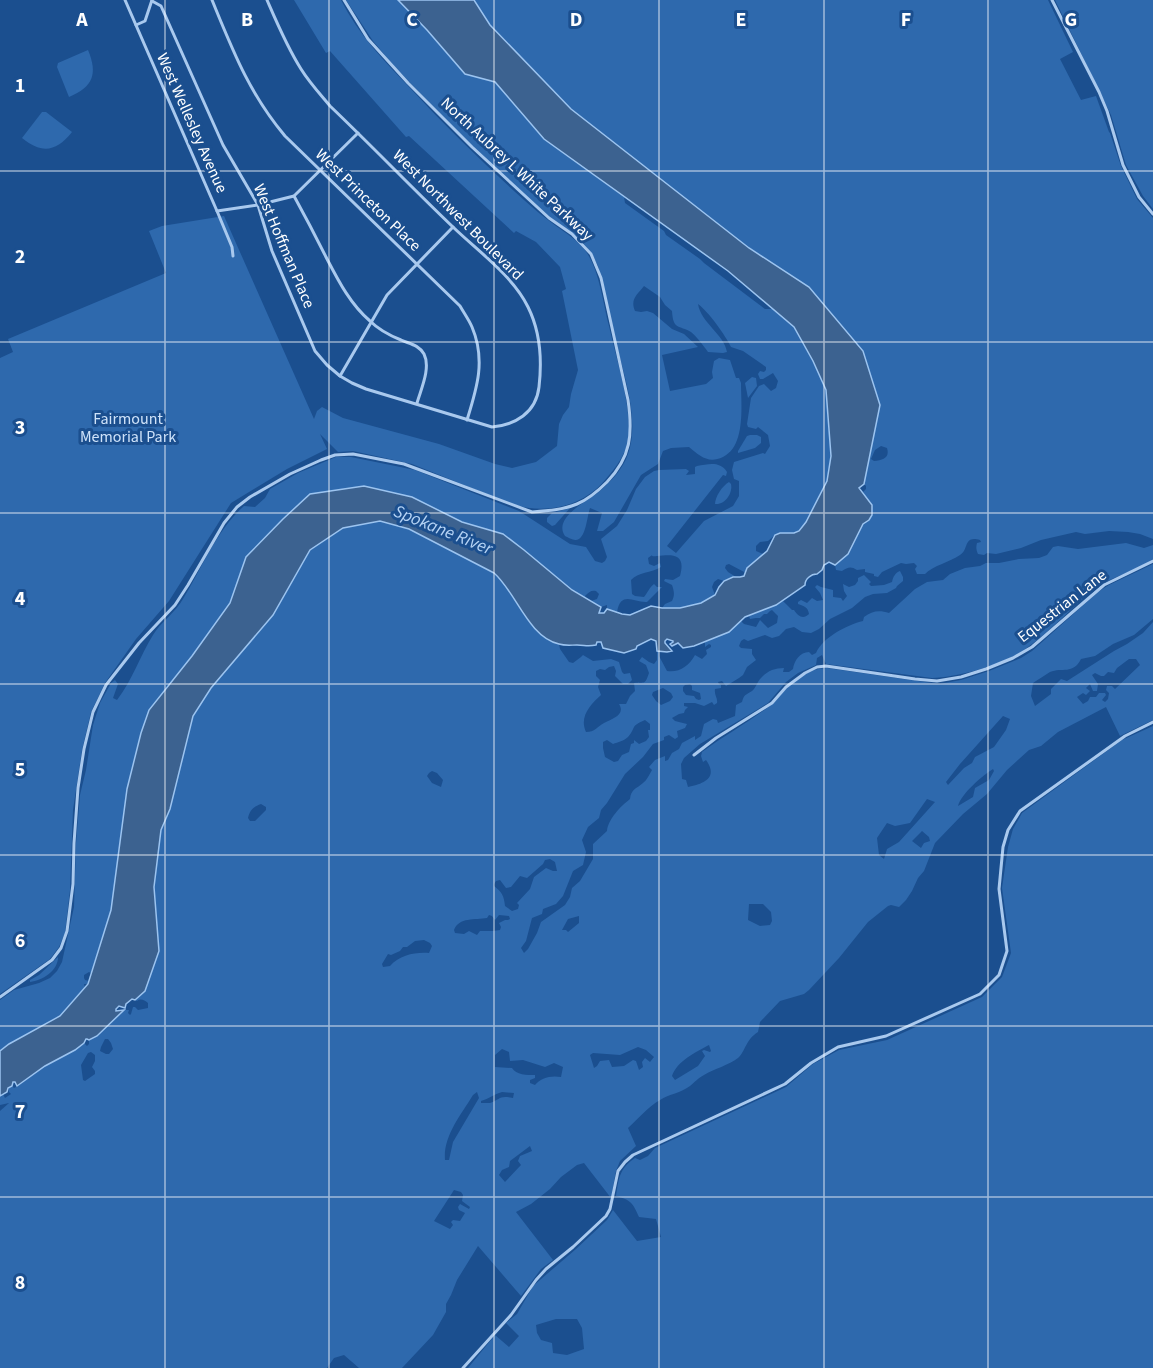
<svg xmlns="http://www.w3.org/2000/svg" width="1153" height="1368" font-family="'Source Sans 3',sans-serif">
	<rect width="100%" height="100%" fill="#1b4f8f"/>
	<g fill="#2e69ad" fill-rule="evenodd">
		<path d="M294,0H341C358,34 385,62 411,89C447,128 485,165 524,200C534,209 545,218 556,226C566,233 576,239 584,249C599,267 603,303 609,326C616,357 630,401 629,433C628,452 617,466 605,480C582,507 547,514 514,505L412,464L353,451L338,452L320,434L327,449L287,469L231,503L169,601L136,639L105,683L91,712L82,750L73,810L70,890L65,933L59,947L50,959L0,994V358L13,352L8,339L166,273L149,231L162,226L224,216L314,419L317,411L322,407L343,418L439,444L495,464L512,468L536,462L557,446L559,424L563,415L569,407L571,394L578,370L562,291L566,289L560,267L536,242L516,231L514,233L409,136L406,137L330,51L326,53Z"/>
		<path d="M346,0H398L427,30L465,74L495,82L544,139L624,197L625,203L664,231L666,235L700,259L704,263L765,309H773L794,327L813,361L826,390L831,456L827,481L806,522L799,531L794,533H780L775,535L768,541L760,542L756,546V551L763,554L747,568L746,573L729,564L726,565L725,568L728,572L736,577L724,581L718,579L714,582L712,587L715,595L701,603L681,608H662L665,604L672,601C675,595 674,591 672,585L664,581L665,579L673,580L680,576C686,554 674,554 657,556C648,557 655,553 648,558L649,564L654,566L660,563L661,567C651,573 638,572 631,580L632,594L635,596L644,597C648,592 649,588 654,584L657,587H662L647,602C634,603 621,590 617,612L607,609V605L601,607L591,601L597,599L599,594L596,591C591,590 589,592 585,596L586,598L572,590L524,550L503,534L462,522L412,497L246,557L230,603L192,656L141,733L127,789L111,910L91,973L89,972L84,975V978L85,980L89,981L88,984H84L85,988L60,1016L9,1044L0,1051V1000L14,990L39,983L50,978L57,971L62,962L74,907L76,843L80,795L86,770L93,725L100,703L111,683L115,680L118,684L113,698L117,700C132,681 140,656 153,635C161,622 175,613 183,599C202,568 216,531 244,506L255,507L265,498L270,489L298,473L336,457H351L415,470L519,511L570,544L586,547L595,561L602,563L605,561L607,557L601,539L617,526L627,510L636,489L645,477L654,471L659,470L686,469L689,471L686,475L695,474V467L697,466C709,464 720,461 727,472L726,476L723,475L667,546L676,553L704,521L733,506L739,496V481L734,479L732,470L734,462L763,453L765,454L770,446L768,435L758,427L756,429L748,427L747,424L751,398L759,386L764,384L771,391L776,388L778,381L773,373L763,379H760L758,374L760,371L764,372L766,370V367L743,351L731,347C726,336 708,311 698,304C701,323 724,334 727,352L723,353L708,352C703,345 697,337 691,332C679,325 673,330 672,311L665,305L660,297L644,286C637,295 630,299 635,311L641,312L647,311L653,313L672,329L684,334L698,347L662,355L670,391L706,384L713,378L712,372L714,361L719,358L730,360L736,378H739L741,383C741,405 746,446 723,457C708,464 700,456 689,447L671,448L663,451L658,464L641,475L614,522L603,531H597L602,513L590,508C587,516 586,541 575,540C573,540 567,537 565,536C552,517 590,500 601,490C612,480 623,469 628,454C640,420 624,376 616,342C610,316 605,291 598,266L592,254L579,238L547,215L472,147L394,66L373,41Z"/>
		<path d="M474,0H1048L1073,52L1060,59L1081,100L1096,96L1109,132L1110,133L1121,166L1137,199L1153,218V539L1140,534L1128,532L1109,531L1085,534L1076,532L1041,540L1021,548L996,554L987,553L984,555L978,554C976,550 976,547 977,543L981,542L980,540C963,535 969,550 960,555C950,562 932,566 925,574H917L915,569L917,566L914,563L906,564L901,563L882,572L878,577L874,576V574L865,572V569L857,570C851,566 848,567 842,571L836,570L835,565L848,554L863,524L869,520L871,505L863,492L866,489V486L864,484L880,405L809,287L749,248L571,109L490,25ZM881,446L887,448C890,458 883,460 874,461L871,459L875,450Z"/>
		<path d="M1055,0H1153V209L1143,196L1126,165L1111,115Z"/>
		<path d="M88,50C98,74 93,87 69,97L57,67L58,63Z"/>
		<path d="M42,112H46L72,132C56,152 42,154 22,138Z"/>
		<path d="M752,377L756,378L757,386L748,398L745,383Z"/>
		<path d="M750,435H757L761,437V443L755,448L738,453V451L747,436Z"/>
		<path d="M729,482L731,484C733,493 725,505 715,504C715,497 722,486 729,482Z"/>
		<path d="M570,508L555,525L552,526L547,522V518L552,513Z"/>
		<path d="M380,521L409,528L493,573C519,594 526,631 559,644L560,649L569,662L573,663L581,657L583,655L593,661L611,659L619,662L622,672L624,674L630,673L632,680L628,684H623L615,676L616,671L614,666L609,667L605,670L600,669L596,671V676L600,680L598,687L601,695C590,705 579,717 586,732C595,732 597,727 604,723C612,719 626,715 619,704H626L630,696L635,691L634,683C645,682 645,685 649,673L646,665L639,661L642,657L649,662L654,664L657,660V651H659V656L667,671C679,673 689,666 695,655L702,659L707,654L706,650L711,647V645L709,644L705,647V641L729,632L741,621L744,624L756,627L760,620L768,628L777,623L778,616L772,610L770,611L767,614H764L760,618H756L750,619L749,616L776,605L783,601L792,610H794C798,616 803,620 809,614C808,607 804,606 798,604V602L801,600L807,603L812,598L817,601L823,600L820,593L815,587L817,585L821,587L833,590V597L841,598L843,601L847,596L844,591L843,584L849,587L855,585L858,581V578L864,575L871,582L869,584L871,586L884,585L892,582C893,577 895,573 900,571L903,577V581L897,586L896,588L887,593L873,594L865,597L852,608L830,619L819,629L811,633L802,632L794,627L786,629L779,636L772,638L765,635L748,641L744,639L741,641L739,646L741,648L752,649V654L756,660L747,667L743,675L739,678L726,686L722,681L718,682L719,684L721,685V688L715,689C714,695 718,698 717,703L714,705L712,702L704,706L695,703H684V706L688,707L685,710L684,713L679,714L672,718L675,721L687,724L685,728L677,731L678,737L675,739L669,735L664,737V740L653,744L643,757L625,774L607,803L601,810L599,818L588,827L582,840L586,852L583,865L573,871L563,896L556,904L543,909L542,914L532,918L526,941L521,948L524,953L528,949L537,933L541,922L565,905L570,897L572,888L580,881L593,859V844L607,831C608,819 621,806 630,799C631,789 636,789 643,783C647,780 649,775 652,770L649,767L655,760L665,756V761L668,760L672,753L679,749L682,743L695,736V740L701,736L704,724L713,719L717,720L718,723L735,716L736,705L742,702C744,694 746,695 752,691C756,688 757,682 761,678C767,671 775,668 784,668L783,672H789L793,669C794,661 800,652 809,652L812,655L816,653C823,637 847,625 863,621L864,617C872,611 879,610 889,613L915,589L927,582L943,580L950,574L965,568L980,566L986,563H999L1019,559L1039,558L1047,555L1053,547L1058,546L1078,549L1126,543L1144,548L1153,545V559C1136,570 1116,576 1098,586C1074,605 1053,629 1028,647C1007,664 959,677 932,678L826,664L822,655L817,658L816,665L798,673L786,682L768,703L700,744L684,758L681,764L682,779L686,780L688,787C703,784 719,778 706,760L703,762L701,756L702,752C725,735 749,722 771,705C778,700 781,693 787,688C798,677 812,668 827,668L939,684L961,680L989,671L1021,658L1032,651L1098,592L1109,585L1153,564V619L1134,635L1113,644L1095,656L1081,659C1073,675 1062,667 1050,672C1045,675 1039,679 1033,683L1031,696L1035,706L1051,694V689L1061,679L1067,681L1114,651L1127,644L1143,633L1153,622V720L1120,736L1106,707L1058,732L1041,746L1029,750L1007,770L987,794L963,814L935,843L924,871L918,878L912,891L906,900L899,907L891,905L888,906L868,922L839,958L809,990L804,994L780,1001L760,1022L758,1032C745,1040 746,1051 738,1058C729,1065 714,1069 704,1075C698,1078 695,1082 690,1086C681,1093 669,1094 660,1100C648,1107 638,1119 628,1128L636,1146L620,1161L616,1171L611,1198L584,1163L577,1165L561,1177L550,1189L531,1204L516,1212L553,1260L541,1269L521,1296L478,1246L457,1280L451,1295L446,1304V1312L433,1335L402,1368H359L344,1355L334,1358L327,1368H0V1111L9,1103L0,1105V1096L3,1094L5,1098L11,1094L9,1092V1088L12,1086L14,1088L16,1087L45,1066L84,1043L87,1046L89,1044V1040L97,1036L124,1010H129L128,1013L130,1015L131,1014L133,1007H135L138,1010L148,1008V1003C144,1000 141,998 137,1001L135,1000L145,991L159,951L154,887L161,830L170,809L193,716L211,688L273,615L310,550L343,528ZM1129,659H1136L1140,665L1115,689L1112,686H1107L1106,690L1109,693L1108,699L1105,702L1102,700L1106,695L1105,693H1099L1096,697H1090L1088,701L1083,704L1077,697L1083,693L1086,695L1090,691L1086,688L1090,684L1093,691H1097L1098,684L1092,675L1095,673L1101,676H1104L1108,672L1114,673L1117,668ZM690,684L692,686V690L700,693L701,699L699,700L696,699L694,696L686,695L683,691V687L685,685ZM663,688L671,693L673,697L670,701L661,705L656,701L652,695L653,692ZM1003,716L1010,719L1006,730L994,747L975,757L972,763L964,768L948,785L946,782L960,764ZM645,720L650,724V730H648L649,737L646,741L639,744L634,740V743L631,744L629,752L622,755L618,761L614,762L605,757L603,748V742L607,740L613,744C618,742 624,741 628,737C637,727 629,727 645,720ZM993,769L994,771L989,780L975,788L973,797L958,806C961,794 982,776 993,769ZM432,771L437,773L443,780L441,787L432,783L427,776L429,773ZM927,799L935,802L899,842L887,849L884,859L879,855L877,838L887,823L895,826L910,823ZM261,804L266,807V810L255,821H250L248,818C250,810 253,807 261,804ZM922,831L929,837L930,841L924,843L921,848L912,841ZM550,859L555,862L557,871H553L546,868L534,877L530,889L517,903L519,905L518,909L512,911L505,906C504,896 502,892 494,886V884L496,881L500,880L506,888L511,887L520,876L527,878L543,864L545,860ZM749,904H763L771,912L772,921L770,925L760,926L748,920ZM489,915L492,916L495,920L499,915L509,916L510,919L508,920H505L499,923L501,927L500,930L493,931H480L477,935L469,931L464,934L455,933L454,930C459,917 475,920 487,918ZM579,916V923L568,932L566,930H562L568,919ZM424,940L430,943L432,946L429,953C415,952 400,955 390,966L383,967L382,964L388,954L391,955L400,951L403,947H407L415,941ZM105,1039H108L111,1043L113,1049L109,1054H106L100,1051L101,1047ZM709,1045L711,1051L710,1052L704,1050L702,1051L705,1056L698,1066L675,1080L672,1076C677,1061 696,1052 709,1045ZM638,1047L646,1050L654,1057L650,1062L645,1058L642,1062L643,1067L639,1070L636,1061L633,1060L624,1066L612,1067L609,1060L600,1061L597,1066L594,1068L590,1055L593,1053L620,1055ZM502,1049L509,1052L510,1061L523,1060L545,1067L554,1063L563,1067L561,1077C551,1075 540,1078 535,1085L530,1083V1080L535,1078V1075C527,1075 516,1075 512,1068L495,1067V1055ZM91,1052L95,1055V1061L92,1067L95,1071V1074L85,1081L83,1080L81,1065L88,1053ZM477,1092L479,1098L453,1142L449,1160H445C443,1136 461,1115 473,1095ZM502,1092L514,1093L513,1098C499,1095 501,1099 490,1103C489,1103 482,1103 481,1103V1101C489,1099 494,1094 502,1092ZM530,1146L532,1151L520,1156L518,1161L521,1165L505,1182L499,1175L502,1170L509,1167L510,1161ZM454,1190L461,1192L463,1195L462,1201L470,1207L469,1209L460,1204L458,1207L459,1210L465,1213L460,1221L453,1220L451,1222L453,1225L450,1229L434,1221Z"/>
		<path d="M1153,726V1368H468L495,1335L509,1347L519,1336L506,1323L517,1314L533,1286L576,1249L607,1220L613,1210L637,1241L661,1237L656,1219L639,1217C633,1203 631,1200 616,1196C619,1178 619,1169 635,1158L640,1160L648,1156L655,1148L786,1087L813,1064L839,1050L887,1040L982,997L1002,977L1011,953L1002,888L1008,847L1013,829L1022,813L1122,740ZM556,1319H577L582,1328L584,1349L567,1355L553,1353L552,1343L541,1340L537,1333L536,1325Z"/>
		<path d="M58,957C58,971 43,980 30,982V980L39,975Z"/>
	</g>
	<path fill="#3c6290" stroke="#9cc4f0" stroke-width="1.5" d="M398,0H474L490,25L571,109L749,248L809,287L863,351L880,405L864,484L859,488L872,505V515L869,520L863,524L848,554L835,565L829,562L824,565L822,570L817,574C811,574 805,579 805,585L776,605L745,617L729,632L694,646L683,648L678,643L672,646L670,644L673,642V641L667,639L665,641V643L672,651L667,652L657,651L656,641L651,639L637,646L636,649L624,653L603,648L601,642H597L596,645C587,647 585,645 577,645C571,645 565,646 559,644C528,637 516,592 494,573L409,529L380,521L343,528L310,550L273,615L211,688L193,716L170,809L161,830L154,887L159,951L145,991L135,1000L132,999L126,1004L125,1008L119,1006L116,1009V1011L124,1010L97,1036L89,1040L87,1039H86L84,1043L75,1050L45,1066L17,1086L15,1082H13L12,1086L8,1088L7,1092L0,1096V1051L9,1044L60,1016L88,984L111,910L127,789L141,733L149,710L192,656L230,603L246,557L283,519L310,494L364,486L412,497L462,522L503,534L524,550L572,590L601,607L599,613H604L607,609L622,614L630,615L651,606L662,608H680L701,603L715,595L719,587L724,581L733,577H740L744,576L747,568L767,551L775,535L780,533H794L799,531L806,522L827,481L831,456L826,390L813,361L794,327L728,271L544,139L495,82L465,74L427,30Z"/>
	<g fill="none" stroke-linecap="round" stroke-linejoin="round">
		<g stroke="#a9c9ee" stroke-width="3">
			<path d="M125,0L217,211L232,247L233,256"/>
			<path d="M212,0C233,51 249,93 285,136L460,306C464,313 469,320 472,327C486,360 477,388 467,420"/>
			<path d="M1052,0L1099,92L1107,111L1123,165L1139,197L1153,214"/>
			<path d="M152,1L161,6L223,145L258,205L272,251L315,351L327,365L340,376L352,383L366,389L492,427C515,425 536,413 539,387C542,361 540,331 528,307C513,276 478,251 454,228C412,188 372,146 330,106C320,94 309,82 301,69C287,47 277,23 267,0"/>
			<path d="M136,25L145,21L152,0"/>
			<path d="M294,196C305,216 316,237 326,257C338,280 350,304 370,321C378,329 391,336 401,340C410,344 419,345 424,354C431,368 421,389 417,403"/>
			<path d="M217,211L258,205L294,196L358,133"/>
			<path d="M340,376L387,295L453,227"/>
			<path d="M694,755L716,738L772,703L786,687L805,673L817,667L826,666L915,679L937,681L961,677L986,669L1013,658L1032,647L1104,585L1153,561"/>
			<path d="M0,997L52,960L61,948L67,931L73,884L74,843L78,788L84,749L93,712L106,685L139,643L175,605L188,585L224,523L237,507L250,497L290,474L321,460L335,455L353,454L404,464L532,512C547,511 563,510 577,504C589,499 598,491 607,482C631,457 633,434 628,400L601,278L591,254L572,234L549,218L472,147L408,83L368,39L344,0"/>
			<path d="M463,1368L511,1315L536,1280L546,1269L573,1247L606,1216L610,1209L618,1171L625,1162L633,1155L785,1084L811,1063L838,1047L886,1036L980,994L999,975L1007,951L999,889L1003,847L1008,830L1020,811L1125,736L1153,722"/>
		</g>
	</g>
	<path fill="none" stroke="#fff" stroke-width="1.5" stroke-opacity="0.55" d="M165,0V1368M329,0V1368M494,0V1368M659,0V1368M824,0V1368M988,0V1368M0,171H1153M0,342H1153M0,513H1153M0,684H1153M0,855H1153M0,1026H1153M0,1197H1153"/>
	<g text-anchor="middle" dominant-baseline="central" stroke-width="6" stroke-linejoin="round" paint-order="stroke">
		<g font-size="16" fill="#fff" stroke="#1b4f8f">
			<text transform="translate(192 123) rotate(66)">West Wellesley Avenue</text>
			<text transform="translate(517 169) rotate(43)">North Aubrey L White Parkway</text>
			<text transform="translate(368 200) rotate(44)">West Princeton Place</text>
			<text transform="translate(458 215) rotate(45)">West Northwest Boulevard</text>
			<text transform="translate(284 246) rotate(67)">West Hoffman Place</text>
			<text transform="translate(1062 606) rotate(-38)">Equestrian Lane</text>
		</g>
		<g font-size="16" fill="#cfe3fa" stroke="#1b4f8f">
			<text x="128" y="419">Fairmount<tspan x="128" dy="18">Memorial Park</tspan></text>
		</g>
		<g font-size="18" font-style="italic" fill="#b5d3f5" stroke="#1b4f8f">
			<text transform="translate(443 530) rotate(22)">Spokane River</text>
		</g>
	</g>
	<g font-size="20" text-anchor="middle" font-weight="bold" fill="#fff" stroke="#1b4f8f" stroke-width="6" stroke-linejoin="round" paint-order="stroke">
		<text x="82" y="26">A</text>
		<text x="247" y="26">B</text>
		<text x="412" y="26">C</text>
		<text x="576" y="26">D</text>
		<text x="741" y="26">E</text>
		<text x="906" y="26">F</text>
		<text x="1071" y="26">G</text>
		<text x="20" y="92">1</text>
		<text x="20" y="263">2</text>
		<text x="20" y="434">3</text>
		<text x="20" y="605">4</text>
		<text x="20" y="776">5</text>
		<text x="20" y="947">6</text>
		<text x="20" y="1118">7</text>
		<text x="20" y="1289">8</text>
	</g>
</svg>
